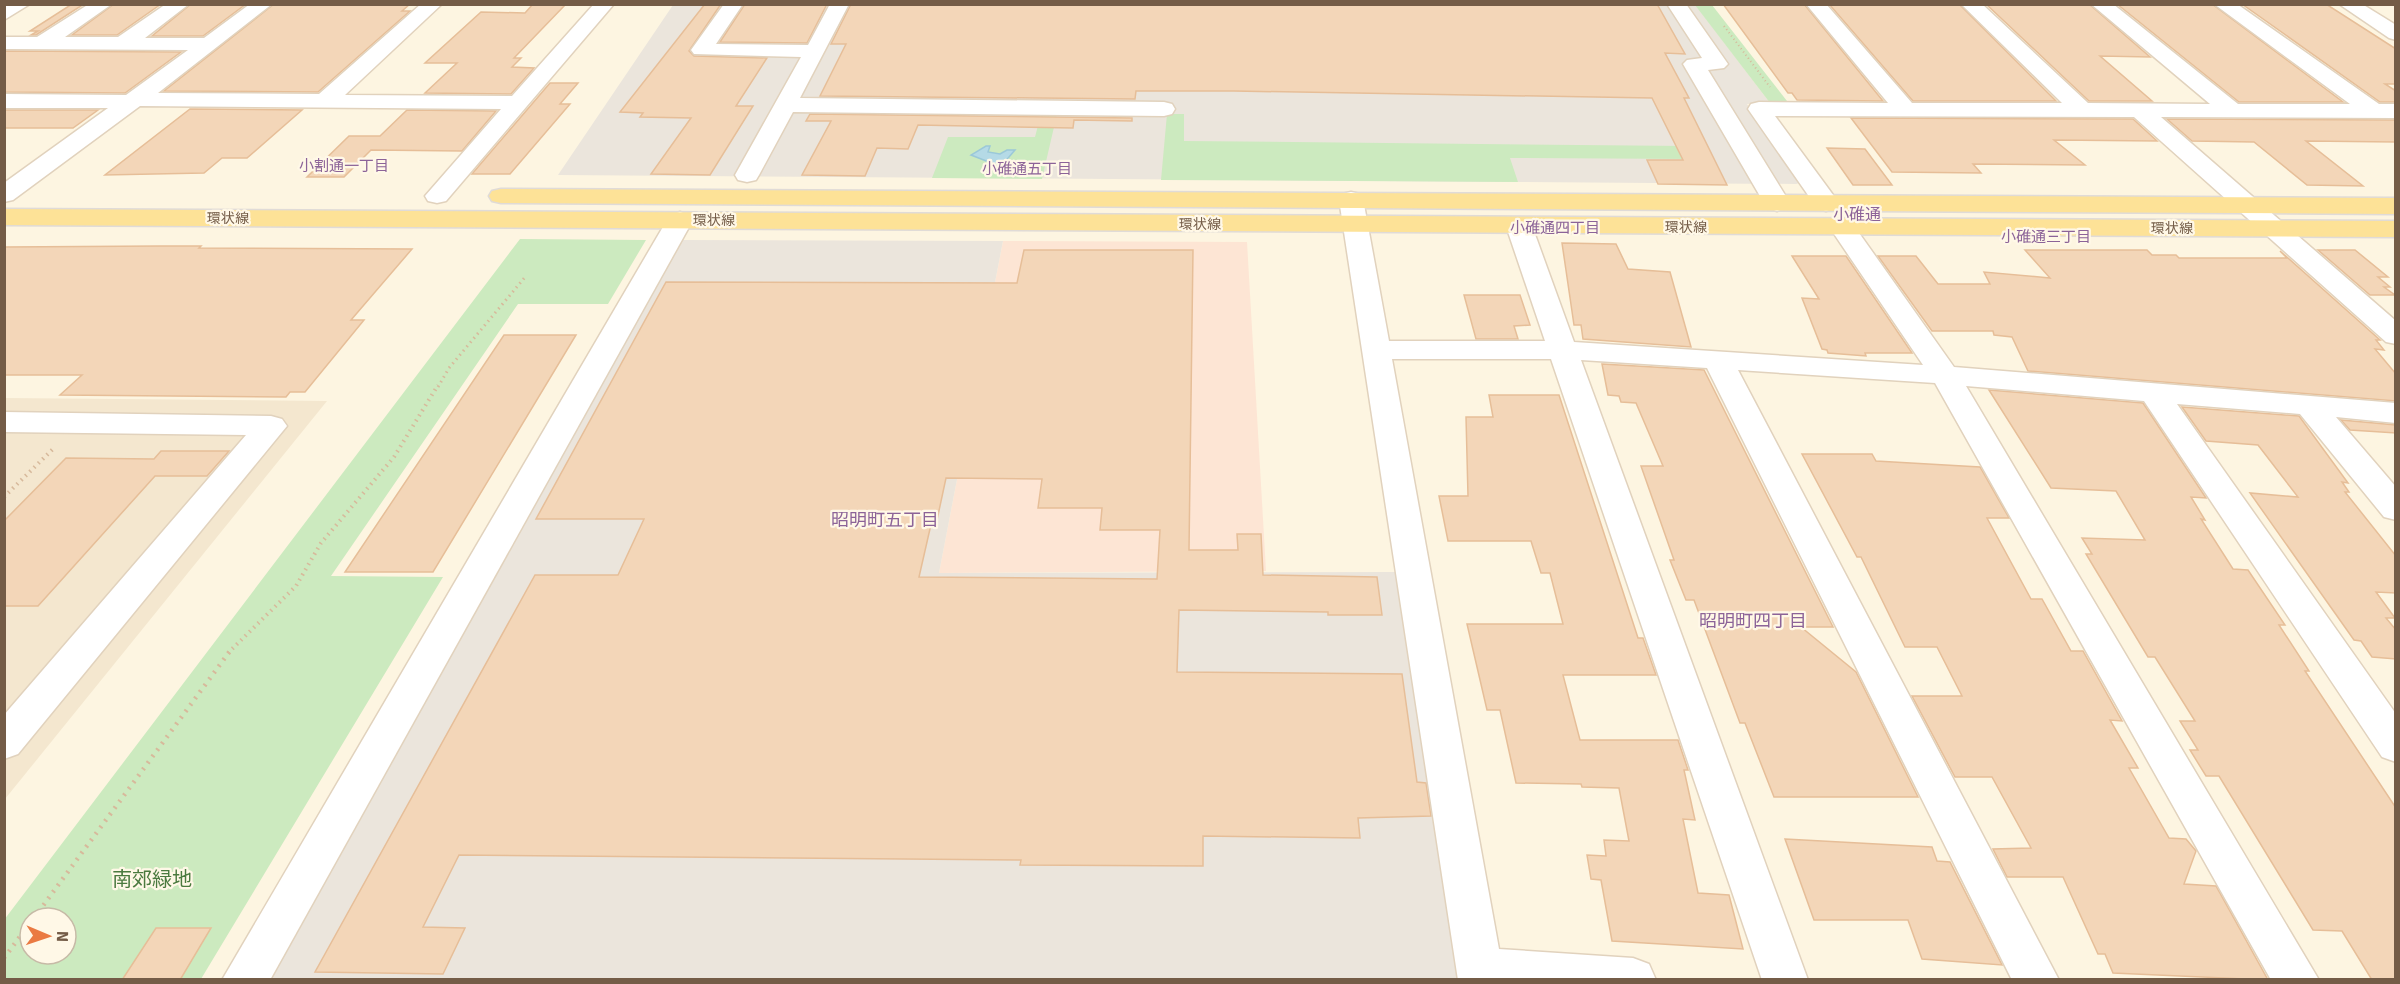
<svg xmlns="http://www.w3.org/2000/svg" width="2400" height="984" font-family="Signika,'Noto Sans JP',sans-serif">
	<rect width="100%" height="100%" fill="#fdf5e1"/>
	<path fill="#f4e7cf" d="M5,398L327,401L5,799Z"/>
	<path fill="#fde5d4" d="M1003,241L1247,242L1266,571L939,573Z"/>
	<g fill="#ebe5dc">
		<path d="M1695,4L1770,103L1747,104L1803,182L1796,184L558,175L673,5Z"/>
		<path d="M680,240L1003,241L939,573L1396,572L1458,979L263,980Z"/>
	</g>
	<g fill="#cceabf" fill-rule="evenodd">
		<path d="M1695,5H1712L1787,101L1770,103Z"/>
		<path d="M1041,114H1057L1042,179L932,178L948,137H1035Z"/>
		<path d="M1167,114H1184V141L1687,146L1694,159L1510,158L1518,182L1161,180Z"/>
		<path d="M520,239L646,240L608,304H518L331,576L443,577L201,979H5L4,920ZM30,918H66V954H30Z"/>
	</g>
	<path fill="#b5dae6" stroke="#9bc8d8" stroke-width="1.5" d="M986,146H990L988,152L1000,154L1007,150H1015L1003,164H994L971,155Z"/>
	<g fill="#f3d6b8" stroke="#e6be98" stroke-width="1.5" fill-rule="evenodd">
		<path d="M72,4H84L36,35H31L38,31H30Z"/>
		<path d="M114,4H161L117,35H72Z"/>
		<path d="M191,4H246L203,36H152Z"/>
		<path d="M274,4H410L402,11H410L318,92L164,91Z"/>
		<path d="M533,4H566L514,58H521L512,67L534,68L511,94L425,93L457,63H425L481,12L525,13Z"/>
		<path d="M705,4H721L689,51L694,56L767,58L736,106H753L710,175L651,174L691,118L640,117L643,113L620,112Z"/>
		<path d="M745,4H827L807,43L720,42Z"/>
		<path d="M851,4H1657L1685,54L1665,53L1689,98H1684L1727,185L1658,184L1647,160H1683L1652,98L1234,91H1136L1135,99L820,96L846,44H831Z"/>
		<path d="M1723,4H1804L1883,101L1797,100L1792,93H1788Z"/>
		<path d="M1829,4H1959L2056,101H1913Z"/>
		<path d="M1986,4H2089L2150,57L2100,56L2152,101H2089Z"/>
		<path d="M2117,4H2212L2343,102H2239Z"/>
		<path d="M2242,4H2326L2396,49V84H2385L2396,91V102H2380Z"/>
		<path d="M4,52L5,51L181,52L125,93L4,92Z"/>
		<path d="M550,83H578L560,104H570L510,174H472Z"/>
		<path d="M190,109L302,110L247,158H222L204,173L105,175Z"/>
		<path d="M4,110H98L73,128H4Z"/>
		<path d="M407,110L496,111L462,151L371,150L344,177H307L349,136H380Z"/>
		<path d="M810,114L1132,118V121L1074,120L1073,128L918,125L908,149L877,148L865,176L802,175L831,121H806Z"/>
		<path d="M1851,118L2133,119L2157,141L2054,140L2085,165L1973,164L1981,173L1892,172Z"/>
		<path d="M2167,119L2396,120V142L2306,141L2363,186L2307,185L2254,142L2192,141Z"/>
		<path d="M1827,148L1865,149L1892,185H1853Z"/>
		<path d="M1562,243L1616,244L1628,269L1670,272L1691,347L1583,339L1581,325H1574Z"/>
		<path d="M160,246H201L199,248L412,249L351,320H364L305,392H290L286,397L60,395L82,375H4V247Z"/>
		<path d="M1024,250H1193L1189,550H1238L1237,534H1261L1263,575L1377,577L1382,615H1328V612L1179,610L1177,672L1402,674L1417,782L1426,783L1431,816L1358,818L1360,838L1203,836V866L1020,865L1021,860L459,855L423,927L465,928L443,974L315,972L535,575H618L644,519H536L666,282L1017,283ZM946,478L1042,479L1038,508H1102L1100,530H1160L1157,579L919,577L932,520H937Z"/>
		<path d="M2025,250H2147L2152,255H2176L2179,258H2287L2280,251L2380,340H2376L2384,350L2375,349L2396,374V401L2028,371L2012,337L1994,335L1993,331H1932L1878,256H1916L1938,284H1990L1984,272L2050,278Z"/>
		<path d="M2318,250H2355L2388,277H2378L2390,287H2384L2395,295H2370Z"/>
		<path d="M1792,256H1846L1912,353H1865L1866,356L1828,353L1827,350L1822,349L1802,298L1819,299Z"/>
		<path d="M1464,295H1520L1530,325L1514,326L1518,339H1476Z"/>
		<path d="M504,335H576L433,572H345Z"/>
		<path d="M1602,364L1704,370L1833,627H1801L1856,672L1918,797H1774L1745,723H1740L1694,600H1686L1670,560H1674L1641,466H1663L1636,403L1621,402L1619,396L1608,395Z"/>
		<path d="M1989,390L2143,403L2206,498L2191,497L2205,520L2201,519L2233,569L2248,570L2285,625H2279L2309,671H2305L2396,808V980H2372L2342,931L2313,930L2219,776H2206L2190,750H2198L2180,721H2195L2155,657H2148L2086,554H2092L2082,538L2145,540L2116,491L2051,488Z"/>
		<path d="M1489,395H1559L1638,638H1643L1656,675H1563L1580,740H1678L1688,770H1684L1695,820L1683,819L1698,893L1729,895L1743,949L1612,941L1601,880L1591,879L1587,855L1606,856L1604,840L1629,841L1619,788L1582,787L1581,784L1516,783L1500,710H1487L1467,624H1563L1550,573H1541L1531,541H1448L1439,496H1468L1466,417H1493Z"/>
		<path d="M2182,407L2299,416L2348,483L2342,482L2349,492H2345L2396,556V593L2376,592L2395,618H2386L2396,630V659L2372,657L2361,641L2354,640L2250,493L2298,497L2258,445L2206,441Z"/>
		<path d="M2341,420L2396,425V433L2350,430Z"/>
		<path d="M161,451H229L207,476H155L38,606H4V521L66,458L154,459Z"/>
		<path d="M1802,454H1872L1876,461L1980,467L2009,518H1987L2031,599H2042L2071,651H2083L2122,721L2110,720L2138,768H2129L2169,838L2186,839L2196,851L2184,884L2216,886L2268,980L2113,973L2105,954H2098L2063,877H2007L1993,849L2031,848L1992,777H1955L1912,696H1962L1937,647H1905L1861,557H1857Z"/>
		<path d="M1785,839L1932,847L1937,861L1950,862L2002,965L1922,959L1908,920H1814Z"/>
		<path d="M156,928H211L180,980H122Z"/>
	</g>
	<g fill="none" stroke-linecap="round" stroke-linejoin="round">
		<defs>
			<g id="minor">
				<path d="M30,4L4,20V5Z"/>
				<path d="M89,4H112L65,37H118L166,4H189L145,38H204L250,4H272L158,93L319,94L421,4H442L345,95L512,96L594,4H614L446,201L437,203L428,201L425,196L501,109L140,106L13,200L4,202V183L108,108H4V94L126,95L188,50L4,49V37H37Z"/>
				<path d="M724,4H743L716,44L808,45L830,4H849L800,98L1164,102L1172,104L1175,109L1172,114L1164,116L793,112L759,175L756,180L747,182L738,180L735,175L801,57L694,54L691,50Z"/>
				<path d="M1667,4H1686L1728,64L1724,68L1708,70L1790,203L1786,208L1777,211L1768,208L1764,203L1683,64L1687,60L1702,58Z"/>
				<path d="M1806,4H1826L1912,103H2062L1961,4H1982L2088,103L2210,104L2091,4H2113L2238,104H2350L2214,4H2237L2379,104H2396V118L2161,117L2396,321V344L2386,342L2134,117L1775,116L1839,203L1835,208L1826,211L1817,208L1748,109L1751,104L1759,102L1888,103Z"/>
				<path d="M2339,4H2362L2396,25V40L2389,38Z"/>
				<path d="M1351,192L1360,194L1363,199L1389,341H1545L1506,226L1510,221L1519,218L1528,221L1532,226L1574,342L1923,365L1830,228L1834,223L1843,220L1852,223L1954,367L2396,403V423L2336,417L2396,487V520L2384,517L2300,414L2177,404L2396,714V762L2382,757L2144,401L1966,386L2319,980H2271L1935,383L1738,370L2059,980H2012L1707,368L1581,360L1808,980H1762L1551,359H1392L1499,949L1633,958L1649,964L1656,980H1458L1339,199L1342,194Z"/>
				<path d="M680,212L689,215L693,220L270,980H222L667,220L671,215Z"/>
				<path d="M4,412L271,416L282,419L287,426L18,754L4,759V715L246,435L4,432Z"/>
			</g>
			<g id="major">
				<path d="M501,189L2396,198V214L501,203L492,201L489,196L492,191Z"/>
				<path d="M4,209L2396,221V237L4,225Z"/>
			</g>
		</defs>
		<use href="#minor" stroke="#e1d2bd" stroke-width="3"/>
		<use href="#major" stroke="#e0dbd7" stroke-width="3"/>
		<path stroke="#d7b99b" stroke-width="2" stroke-dasharray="1 3" stroke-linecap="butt" d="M1724,26L1770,87"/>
		<path stroke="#d7b99b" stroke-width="3" stroke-dasharray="1.5 4" stroke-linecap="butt" d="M438,387L449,368L526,276"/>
		<g stroke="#d7b99b" stroke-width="4" stroke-dasharray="1.5 4.5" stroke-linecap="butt">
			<path d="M4,497L53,449"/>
			<path d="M228,653L296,586L321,543L394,457L438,385"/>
		</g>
		<g stroke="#d7b99b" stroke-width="4.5" stroke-dasharray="2 6" stroke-linecap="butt">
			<path d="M34,918L230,651"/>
			<path d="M4,958L30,923"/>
		</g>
		<use href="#minor" fill="#fff" fill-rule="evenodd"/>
		<use href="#major" fill="#fde297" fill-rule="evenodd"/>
	</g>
	<g text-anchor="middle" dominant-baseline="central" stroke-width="4.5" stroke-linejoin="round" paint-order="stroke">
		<g font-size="14" fill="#745c47" stroke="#fff8e7">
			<text x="228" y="218">環状線</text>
			<text x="714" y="220">環状線</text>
			<text x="1200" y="224">環状線</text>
			<text x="1686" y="227">環状線</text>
			<text x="2172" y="228">環状線</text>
		</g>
		<g font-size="15" fill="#8c6398" stroke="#fff8e7">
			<text x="344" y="166">小割通一丁目</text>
			<text x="1027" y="169">小碓通五丁目</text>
			<text x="1555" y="228">小碓通四丁目</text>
			<text x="2046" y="237">小碓通三丁目</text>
		</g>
		<g font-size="16" fill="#8c6398" stroke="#fff8e7">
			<text x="1857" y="215">小碓通</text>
		</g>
		<g font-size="18" fill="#8c6398" stroke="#fff8e7">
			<text x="885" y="520">昭明町五丁目</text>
			<text x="1753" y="621">昭明町四丁目</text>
		</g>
		<g font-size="20" fill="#4b7a3f" stroke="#fff8e7">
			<text x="152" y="879">南郊緑地</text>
		</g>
	</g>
	<rect width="2400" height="984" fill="none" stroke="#745c47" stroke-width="12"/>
	<g transform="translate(48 936) rotate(92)"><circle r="28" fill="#fff8e7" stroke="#c7baa7" stroke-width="1.5"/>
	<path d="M0-4.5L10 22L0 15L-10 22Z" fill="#ea7a42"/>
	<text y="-9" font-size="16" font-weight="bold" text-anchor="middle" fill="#745c47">N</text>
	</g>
</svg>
